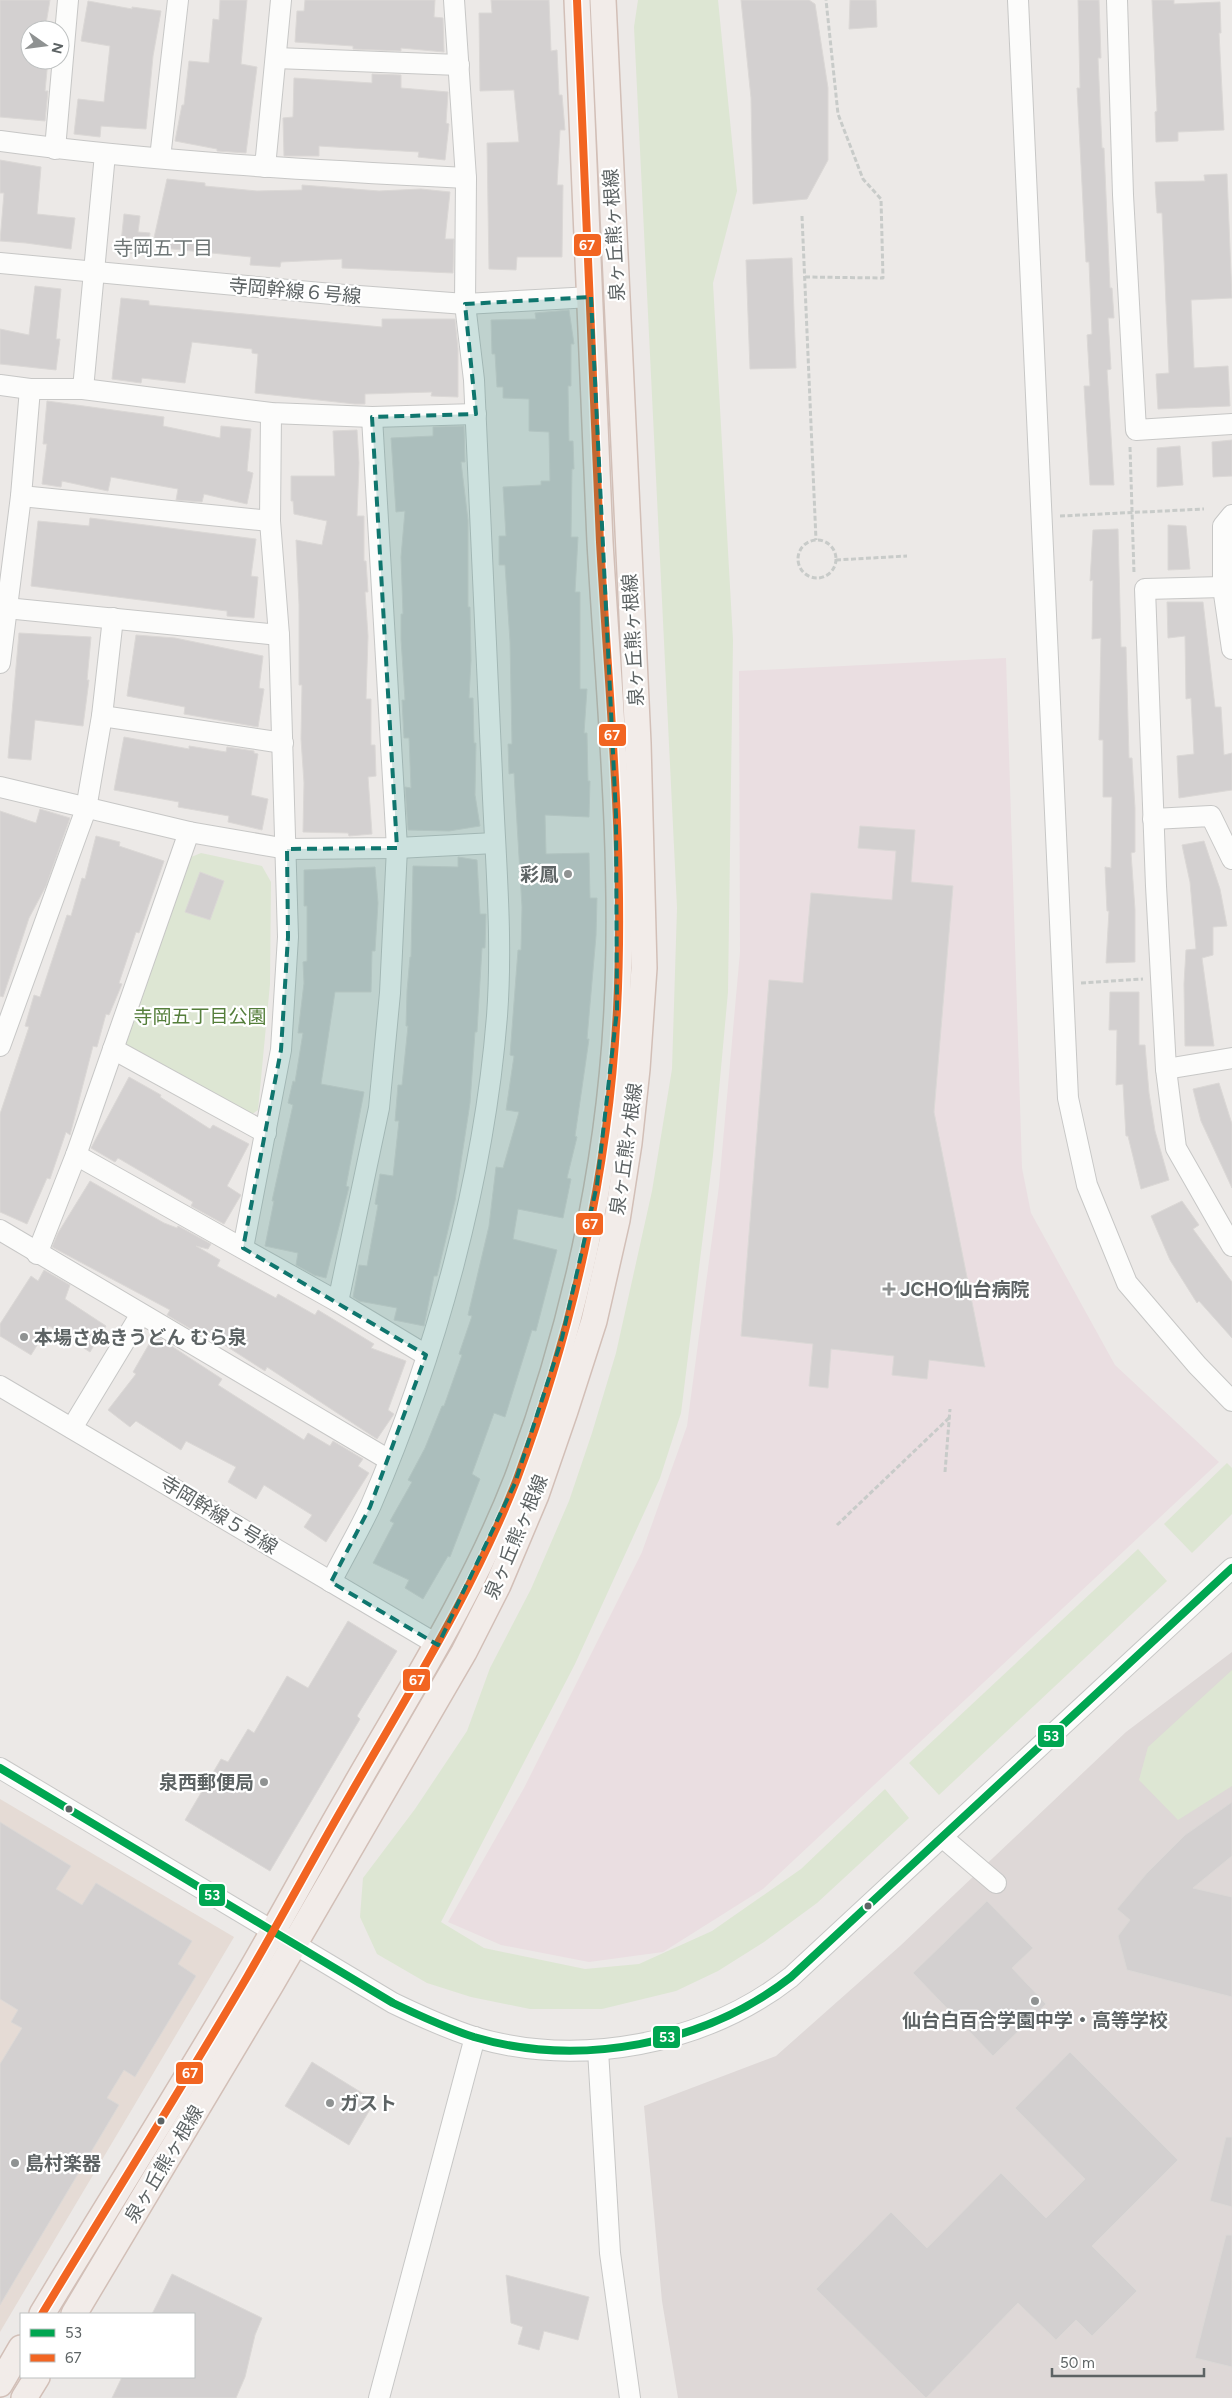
<svg xmlns="http://www.w3.org/2000/svg" width="1232" height="2398" font-family="Figtree,'Noto Sans JP',sans-serif">
	<rect width="100%" height="100%" fill="#ece9e7"/>
	<path fill="#e5dbd5" d="M0,1799L234,1937L0,2332Z"/>
	<path fill="#ded8d7" d="M1232,1652V2398H678L662,2301L644,2106L776,2056L900,1946L1126,1732Z"/>
	<path fill="#eadee1" d="M1006,658L1022,1168L1031,1213L1115,1365L1219,1462L763,1889L663,1952L589,1962L501,1945L448,1922L524,1788L642,1552L687,1426L719,1186L740,952L739,671Z"/>
	<g fill="#dde6d3">
		<path d="M638,0H718L737,191L713,283L733,640L728,992L713,1155L681,1413L660,1478L575,1664L441,1922L484,1948L585,1969L639,1964L712,1931L801,1869L885,1789L909,1818L817,1903L764,1942L718,1971L676,1991L602,2009H530L471,1997L427,1983L377,1954L360,1917L363,1878L415,1809L467,1731L490,1668L531,1589L569,1501L592,1433L616,1353L652,1191L672,1069L677,908L634,27Z"/>
		<path d="M201,853L262,866L271,882L270,984L258,1110L251,1115L126,1052L122,1040L184,860Z"/>
		<path d="M1227,1463L1232,1468V1514L1192,1553L1164,1524Z"/>
		<path d="M1138,1549L1167,1581L939,1795L909,1763Z"/>
		<path d="M1232,1670V1786L1178,1820L1139,1780L1148,1747Z"/>
	</g>
	<g fill="#d3d0d0" stroke="#dbd8d6">
		<path d="M0,0H50L45,30H30V60H48L45,91H48L45,121L0,117Z"/>
		<path d="M220,0H247L241,64L257,67L246,153L217,151V149L175,141L182,105H184L189,61L209,63L213,19L219,20Z"/>
		<path d="M305,0H435L434,17L443,18L444,52L401,48V51L353,49V46L295,42L297,11H304Z"/>
		<path d="M491,0H549L551,51L557,50L559,95H562L565,130H560L557,185H563L562,257H517L516,270L489,269L487,143L519,142L514,90L480,91L479,13H492Z"/>
		<path d="M741,0H809L815,4L828,88V160L807,199L753,204L751,98Z"/>
		<path d="M850,0H876L877,27L849,29Z"/>
		<path d="M1078,0H1099L1101,58H1098L1102,148H1104L1110,288H1112L1114,318H1108L1111,369L1107,370L1114,485H1090L1084,386H1090L1087,335L1092,334L1089,262H1086L1077,88H1080Z"/>
		<path d="M1152,0H1174V4L1220,2L1221,33H1219L1224,130L1178,132V141L1156,142L1155,112L1157,111Z"/>
		<path d="M88,1L132,9V7L161,11L153,56L146,129L101,126L100,137L74,134L78,99L104,102L110,46L81,41Z"/>
		<path d="M372,74L401,75V88L448,92L446,123L449,124L445,160L418,157L419,152L319,146V156H284L283,118L293,117L294,78L372,83Z"/>
		<path d="M0,160L41,167L37,214L75,218L71,249L26,243L0,241L4,193H0Z"/>
		<path d="M1227,174L1232,298L1191,300L1194,368L1228,366L1230,406L1158,409L1156,374L1169,373L1162,213H1157L1155,182L1205,181L1204,175Z"/>
		<path d="M167,179L205,183V186L257,191L302,190V185L379,191L421,189L450,192L445,239H454L453,273L342,268V259L281,262L280,267L250,265L251,257L152,247Z"/>
		<path d="M124,214L140,216L138,232L150,233L148,255L120,252Z"/>
		<path d="M792,258L796,368L750,369L746,260Z"/>
		<path d="M35,286L61,289L56,339H60L56,370L0,364V329L29,335Z"/>
		<path d="M121,298L149,301V305L382,327V319H455L458,349V397L431,396L432,392L365,394V404H355L255,393L258,354L252,353V349L192,342L185,383L142,378L141,383L112,379Z"/>
		<path d="M569,310L574,344H571V386H568L569,441H573L574,469H572L571,537H578L575,592H580V689H587L584,733H587L588,781H590L589,817L545,815L546,854L589,853L590,898H597L596,936L587,1039H589L575,1136L577,1137L567,1178L571,1179L563,1218L518,1209L513,1239L557,1250L536,1331L532,1330L505,1417L494,1413L472,1474L480,1479L450,1557L448,1556L423,1599L405,1588L409,1580L373,1563L394,1523L390,1521L412,1482L408,1480L425,1448L442,1406H444L462,1355L459,1354L472,1316L468,1315L489,1226L496,1167L503,1168L519,1112L506,1110L514,1056L510,1055L518,950H521L522,907L514,773L509,774L508,744H512L510,642L505,565H499V536H506L503,487L541,485V481H550L549,432L529,431V399L503,398V387H497L495,354H492L491,320L536,319L535,313Z"/>
		<path d="M47,401L164,417L163,426L220,438L221,426L251,429L247,471L253,473L247,504L204,494L202,502L176,500L178,489L111,477L108,491L62,481L61,487L42,484L47,444H43Z"/>
		<path d="M464,426L465,462H461L468,520V607H470L471,660L469,698H473L474,743H476L475,795L480,826L449,831L408,830L405,787L411,788L409,738H404L402,700H405L401,639V614H403L401,557L405,511L396,512L391,438L433,436V427Z"/>
		<path d="M357,430L359,463L357,516H364V561H366L368,592H365L368,636L366,699H371V745H375L376,776L368,777L372,834L349,836L348,833L303,832L304,783L301,739L302,685H299V604L296,540L322,545L327,521L294,514L293,501H291V476H335L333,431Z"/>
		<path d="M1232,440V476L1213,477L1212,442Z"/>
		<path d="M1180,446L1183,485L1157,487V448Z"/>
		<path d="M90,518L256,539L251,576L258,577L254,618L227,616V611L31,586L38,521L89,526Z"/>
		<path d="M1168,525L1186,526L1190,569L1168,570Z"/>
		<path d="M1118,529L1121,647H1126L1129,758H1132L1135,808V852L1131,853L1135,910V962L1106,963L1109,911H1107L1105,867L1111,868L1112,797H1103V740H1099L1101,638L1092,639L1093,580L1090,581L1093,530Z"/>
		<path d="M1167,602H1203L1215,707H1221L1224,755L1232,753V790L1179,798L1177,756L1194,754L1191,698L1186,699L1185,636L1168,638Z"/>
		<path d="M19,633L91,637L87,680H89L83,726L35,720L31,760L8,758Z"/>
		<path d="M136,635L175,638L263,656L259,688L264,689L258,727L184,714L185,707L127,696Z"/>
		<path d="M124,737L189,749V746L226,752L227,747L254,751V753L258,754L251,795L268,799L262,830L228,822L229,816L178,807L179,802L114,790Z"/>
		<path d="M40,809L70,818L46,886L29,918L3,997L0,996V811L36,823Z"/>
		<path d="M860,826L915,830L911,882L953,886L934,1112L985,1367L929,1360L927,1379L892,1375L894,1356L831,1349L828,1388L809,1386L813,1344L741,1336L769,980L803,983L811,893L892,900L896,851L858,848Z"/>
		<path d="M96,836L120,842L119,846L164,861L139,933L136,932L119,983L122,984L109,1015L106,1014L97,1047L93,1046L70,1135L66,1132L50,1179L47,1178L27,1224L0,1212V1114L29,1027L25,1026L34,995L40,997L67,915L71,916L82,878L85,879Z"/>
		<path d="M1204,841L1220,889L1227,926L1213,927V955L1202,958L1214,1046H1185L1184,984L1186,950L1196,949L1190,882L1182,845Z"/>
		<path d="M458,857L477,860L480,914H486L485,948H482L477,1032H475L470,1103L455,1201L437,1276H434L424,1326L394,1320L397,1308L359,1301L353,1297L359,1265L367,1266L378,1205L375,1204L380,1174L393,1176L399,1121H395L398,1085H402L408,1026H406L407,991L410,957H411L413,866L458,867Z"/>
		<path d="M375,867L378,903L375,951H372L371,992H335L321,1084L364,1092L346,1186L349,1187L326,1278L314,1275L296,1265L298,1253L265,1246L274,1201H272L293,1105L288,1103L293,1081L295,1082L303,1033H298L304,983L303,962L307,961V906H304V870Z"/>
		<path d="M200,872L224,881L210,920L185,912Z"/>
		<path d="M1110,992H1139V1045H1145L1149,1093L1155,1131L1169,1180L1141,1189L1128,1136H1126L1123,1084L1116,1085L1117,1030H1109Z"/>
		<path d="M129,1077L161,1095L160,1097L210,1129L213,1125L249,1144L227,1186L241,1195L224,1224L191,1206L193,1202L118,1158L115,1162L91,1148Z"/>
		<path d="M1219,1083L1232,1124V1188L1201,1121L1193,1089Z"/>
		<path d="M90,1181L164,1223L177,1228L178,1226L211,1244L208,1249L196,1246L220,1260L217,1266L276,1298L278,1294L315,1315L318,1310L374,1344L371,1348L406,1361L388,1410L394,1414L377,1439L267,1367L265,1371L198,1328L196,1332L167,1315L170,1310L52,1247L58,1233Z"/>
		<path d="M1182,1201L1199,1225L1193,1229L1232,1282V1338L1199,1301L1197,1303L1170,1260L1151,1216Z"/>
		<path d="M44,1270L70,1285L65,1299L106,1326L90,1352L49,1326L31,1355L0,1336V1324L31,1276L38,1281Z"/>
		<path d="M156,1336L222,1379L218,1385L304,1440L308,1433L330,1446L333,1441L363,1459L358,1466L369,1473L326,1542L304,1527L312,1515L264,1485L256,1499L228,1482L236,1467L186,1441L181,1450L136,1421L130,1427L108,1410L136,1374L133,1372L152,1339L154,1341Z"/>
		<path d="M348,1621L397,1651L357,1716L360,1719L270,1871L185,1820L221,1759L228,1762L248,1729L254,1733L287,1676L308,1688Z"/>
		<path d="M1232,1802V1856L1193,1888L1232,1897V1997L1127,1970L1118,1936L1130,1920L1117,1909L1147,1873L1185,1835Z"/>
		<path d="M0,1822L71,1866L56,1889L82,1905L96,1883L192,1941L178,1964L196,1976L135,2077L124,2070L107,2098L119,2105L0,2305V2064L22,2028L11,2022L18,2010L0,1999Z"/>
		<path d="M987,1901L1033,1948L1012,1968L1046,2004L993,2056L913,1973Z"/>
		<path d="M1070,2052L1178,2160L1092,2246L1137,2291L1092,2336L1076,2320L1056,2340L1018,2303L926,2398L816,2289L891,2212L927,2248L1001,2173L1046,2218L1085,2179L1015,2108Z"/>
		<path d="M312,2062L375,2101L349,2145L285,2106Z"/>
		<path d="M1226,2137H1232V2207L1210,2201Z"/>
		<path d="M1226,2235H1232V2367L1195,2358Z"/>
		<path d="M172,2274L262,2318L255,2335L245,2377L236,2398H112L122,2377H194V2314H152Z"/>
		<path d="M506,2275L589,2297L578,2340L544,2331L539,2350L518,2344L523,2327L511,2323Z"/>
	</g>
	<g fill="none" stroke-linecap="round" stroke-linejoin="round">
		<defs>
			<g id="minor">
				<path d="M1018,0L1068,1098L1087,1185L1127,1283L1197,1365L1232,1401"/>
				<path d="M1117,0L1123,195L1136,430L1232,424"/>
				<path d="M276,58L459,65"/>
				<path d="M0,141C154,162 310,170 466,178"/>
				<path d="M55,149L68,0"/>
				<path d="M160,158L178,0"/>
				<path d="M265,167L281,0"/>
				<path d="M0,263L332,294L465,304L591,297"/>
				<path d="M0,385L30,389H83L271,413L372,417L476,414"/>
				<path d="M83,389L105,154"/>
				<path d="M21,496L270,521"/>
				<path d="M1232,515L1223,526V587L1232,649"/>
				<path d="M1223,587L1145,589L1156,886L1166,1069L1176,1148L1232,1246"/>
				<path d="M6,608L279,635"/>
				<path d="M0,663L21,496L30,389"/>
				<path d="M102,716L283,743"/>
				<path d="M0,787L189,832L287,849L397,848L495,843"/>
				<path d="M1153,819L1211,816L1232,859"/>
				<path d="M0,1046L86,809L102,716L113,618"/>
				<path d="M113,1049L266,1133"/>
				<path d="M1166,1069L1232,1058"/>
				<path d="M76,1155L338,1302L426,1355"/>
				<path d="M0,1230L389,1460"/>
				<path d="M243,1248L281,1050L288,937L279,635L270,521L271,413"/>
				<path d="M37,1254L76,1155L189,832"/>
				<path d="M338,1302L379,1108L390,993L397,848L372,417"/>
				<path d="M0,1386L438,1645"/>
				<path d="M72,1428L141,1314"/>
				<path d="M331,1582C344,1556 359,1531 371,1505C436,1355 484,1179 497,1016C503,936 495,855 492,775C486,643 480,511 474,380L465,304L466,178L454,0"/>
				<path d="M0,1768L393,2003C420,2016 446,2028 474,2037C579,2068 704,2045 791,1977L1232,1568"/>
				<path d="M942,1837L996,1883"/>
				<path d="M598,2050L610,2253L630,2398"/>
				<path d="M379,2398L475,2037"/>
			</g>
			<g id="major">
				<path d="M42,2314C110,2202 180,2091 247,1977C282,1917 315,1855 350,1795C409,1692 474,1590 517,1479C573,1330 609,1169 617,1010C625,854 609,698 600,542C591,362 586,181 577,0"/>
				<path d="M74,2314L270,1986L464,1652L498,1585L536,1495L565,1411L594,1321L617,1220L629,1143L637,1069L644,968L638,743L603,0"/>
				<path d="M0,2384L21,2348"/>
				<path d="M24,2398L37,2377"/>
			</g>
		</defs>
		<use href="#minor" stroke="#c7c7c6" stroke-width="22"/>
		<use href="#major" stroke="#d2bfb7" stroke-width="28"/>
		<g stroke="#c8cbc9" stroke-width="3" stroke-dasharray="5 2.5" stroke-linecap="butt">
			<path d="M802,216L816,540"/>
			<path d="M805,277L883,278L881,199L863,179L838,114L826,0"/>
			<path d="M1130,447L1134,573"/>
			<path d="M1060,516L1204,509"/>
			<circle cx="817" cy="559" r="19"/>
			<path d="M836,560L907,556"/>
			<path d="M1081,983L1143,979"/>
			<path d="M945,1472L950,1409"/>
			<path d="M837,1525L950,1417"/>
		</g>
		<use href="#minor" stroke="#fcfcfb" stroke-width="20"/>
		<use href="#major" stroke="#f2ece9" stroke-width="25"/>
		<defs>
			<path id="bus-1" d="M0,1768L393,2003C420,2016 446,2028 474,2037C579,2068 704,2045 791,1977L1232,1568"/>
			<path id="bus-2" d="M42,2314C110,2202 180,2091 247,1977C282,1917 315,1855 350,1795C409,1692 474,1590 517,1479C573,1330 609,1169 617,1010C625,854 609,698 600,542C591,362 586,181 577,0"/>
		</defs>
		<use href="#bus-1" stroke="#fff" stroke-width="11"/>
		<use href="#bus-2" stroke="#fff" stroke-width="11"/>
		<use href="#bus-1" stroke="#00a651" stroke-width="8"/>
		<use href="#bus-2" stroke="#f26522" stroke-width="8"/>
	</g>
	<path fill="#0f766e" fill-opacity="0.2" stroke="#0f766e" stroke-width="4" stroke-dasharray="10 6" stroke-linejoin="round" d="M591,297L616,815L617,1010L597,1185L562,1338L515,1483L438,1645L331,1582L370,1507L426,1355L243,1248L281,1050L288,937L287,849L397,848L372,417L476,414L465,304Z"/>
	<g fill="#8f9292" stroke="#fff" stroke-width="2">
		<circle cx="568" cy="874" r="5"/>
		<path d="M886.5 1281.5h5v5h5v5h-5v5h-5v-5h-5v-5h5z"/>
		<circle cx="24" cy="1337" r="5"/>
		<circle cx="264" cy="1782" r="5"/>
		<circle cx="1035" cy="2001" r="5"/>
		<circle cx="330" cy="2103" r="5"/>
		<circle cx="15" cy="2163" r="5"/>
	</g>
	<g fill="#5d6364" stroke="#fff" stroke-width="2">
		<circle cx="69" cy="1809" r="4.5"/>
		<circle cx="868" cy="1906" r="4.5"/>
		<circle cx="161" cy="2121" r="4.5"/>
	</g>
	<g text-anchor="middle" dominant-baseline="central" stroke-width="4.5" stroke-linejoin="round" paint-order="stroke">
		<g font-size="19" fill="#5d6364" stroke="#fff">
			<text transform="translate(614 235) rotate(-93)">泉ヶ丘熊ヶ根線</text>
			<text transform="translate(295 291) rotate(5)">寺岡幹線６号線</text>
			<text transform="translate(633 640) rotate(-93)">泉ヶ丘熊ヶ根線</text>
			<text transform="translate(626 1149) rotate(-82)">泉ヶ丘熊ヶ根線</text>
			<text transform="translate(219 1515) rotate(31)">寺岡幹線５号線</text>
			<text transform="translate(516 1537) rotate(-67)">泉ヶ丘熊ヶ根線</text>
			<text transform="translate(164 2164) rotate(-59)">泉ヶ丘熊ヶ根線</text>
		</g>
		<g font-size="19" font-weight="bold" fill="#5d6364" stroke="#fff" text-anchor="start">
			<text x="558" y="874" text-anchor="end">彩鳳</text>
			<text x="900" y="1289">JCHO仙台病院</text>
			<text x="34" y="1337">本場さぬきうどん むら泉</text>
			<text x="254" y="1782" text-anchor="end">泉西郵便局</text>
			<text x="1035" y="2020" text-anchor="middle">仙台白百合学園中学・高等学校</text>
			<text x="340" y="2103">ガスト</text>
			<text x="25" y="2163">島村楽器</text>
		</g>
		<g font-size="19" fill="#547e3a" stroke="#fff">
			<text x="200" y="1016">寺岡五丁目公園</text>
		</g>
		<g font-size="20" fill="#6e7676" stroke="#fff">
			<text x="163" y="248">寺岡五丁目</text>
		</g>
	</g>
	<g stroke="#fff" stroke-width="2">
		<rect x="573" y="233" width="29" height="24" rx="5" fill="#f26522"/>
		<rect x="598" y="723" width="29" height="24" rx="5" fill="#f26522"/>
		<rect x="575" y="1212" width="29" height="24" rx="5" fill="#f26522"/>
		<rect x="402" y="1668" width="29" height="24" rx="5" fill="#f26522"/>
		<rect x="1037" y="1724" width="28" height="24" rx="5" fill="#00a651"/>
		<rect x="198" y="1883" width="28" height="24" rx="5" fill="#00a651"/>
		<rect x="652" y="2025" width="29" height="24" rx="5" fill="#00a651"/>
		<rect x="175" y="2061" width="29" height="24" rx="5" fill="#f26522"/>
	</g>
	<g font-size="14" text-anchor="middle" font-weight="bold" fill="#fff">
		<text x="587" y="250">67</text>
		<text x="612" y="740">67</text>
		<text x="590" y="1229">67</text>
		<text x="417" y="1685">67</text>
		<text x="1051" y="1741">53</text>
		<text x="212" y="1900">53</text>
		<text x="667" y="2042">53</text>
		<text x="190" y="2078">67</text>
	</g>
	<rect x="20" y="2313" width="175" height="65" fill="#ffffff" stroke="#bec1c1"/>
	<rect x="30" y="2329" width="25" height="8" fill="#00a651" stroke="#bec1c1"/>
	<text x="65" y="2338" font-size="15" fill="#5d6364">53</text>
	<rect x="30" y="2354" width="25" height="8" fill="#f26522" stroke="#bec1c1"/>
	<text x="65" y="2363" font-size="15" fill="#5d6364">67</text>
	<g transform="translate(45 45) rotate(104)"><circle r="24" fill="#ffffff" stroke="#bec1c1"/>
	<path d="M0-4L9 19L0 12L-9 19Z" fill="#8f9292"/>
	<text y="-8" font-size="14" font-weight="bold" text-anchor="middle" fill="#5d6364">N</text>
	</g>
	<path d="M1052 2368v8h152v-8" fill="none" stroke="#5d6364" stroke-width="2.5"/>
	<text x="1060" y="2368" font-size="15" fill="#5d6364" stroke="#ffffff" stroke-width="4" paint-order="stroke">50 m</text>
</svg>
